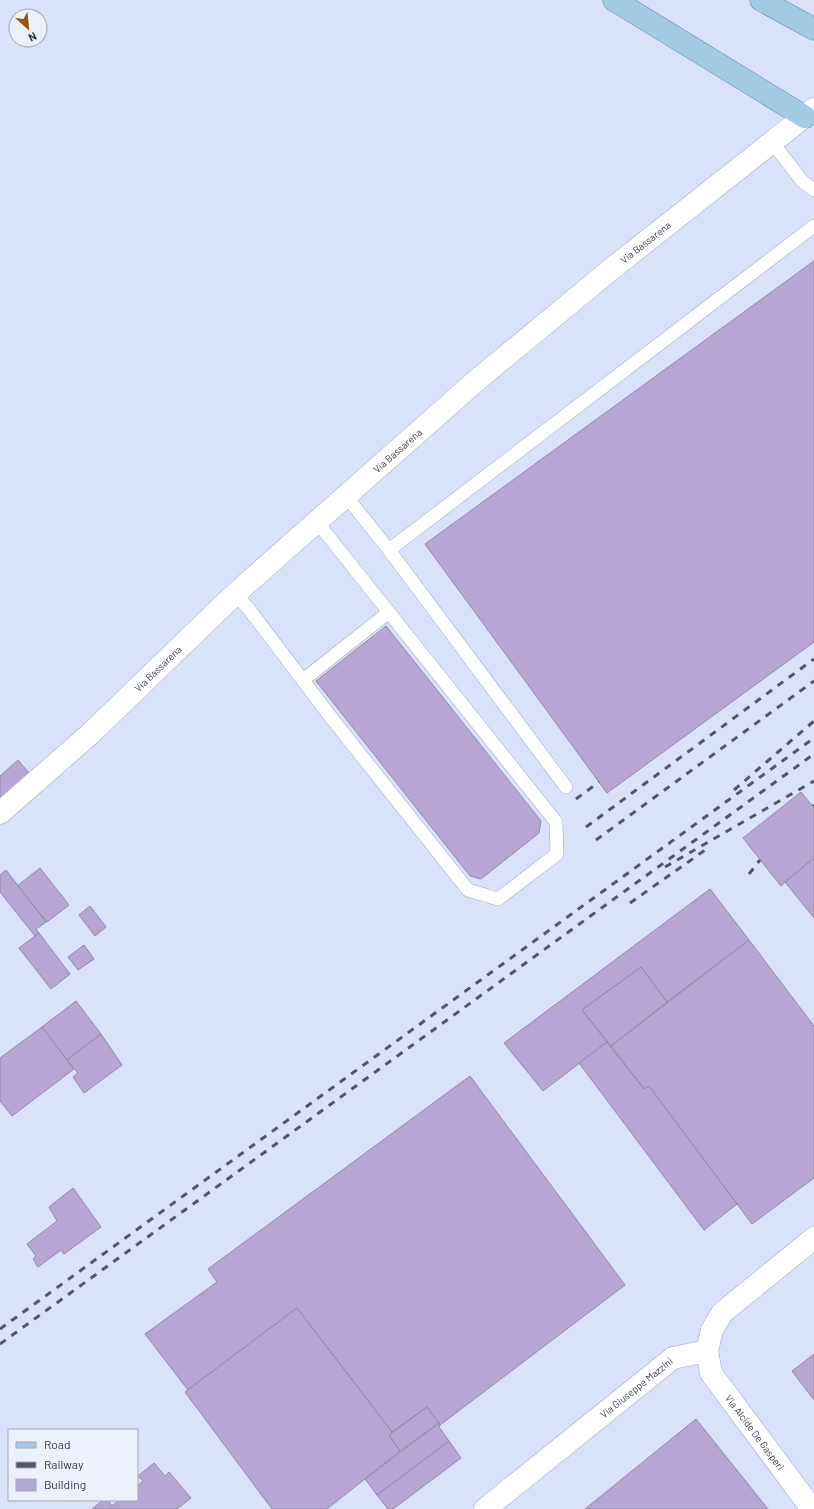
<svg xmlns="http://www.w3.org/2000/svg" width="814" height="1509" font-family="Barlow,sans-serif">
	<rect width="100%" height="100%" fill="#d9e2fa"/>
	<g fill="#b7a6d5" stroke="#9188a4">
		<path d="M814,261V642L607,793L425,544Z"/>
		<path d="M386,626L541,821L539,833L481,879L470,876L316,681Z"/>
		<path d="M18,760L34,779L0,806V776Z"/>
		<path d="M801,792L814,808V858L785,882L781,886L743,838Z"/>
		<path d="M814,858V918L785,882Z"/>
		<path d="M40,868L69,905L47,922L17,886Z"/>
		<path d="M6,870L46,922L36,929L39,933L35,936L0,892V875Z"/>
		<path d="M710,889L749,940L667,1002L641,967L582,1010L607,1042L543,1091L504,1043Z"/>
		<path d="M90,906L106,927L95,936L79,915Z"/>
		<path d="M39,933L70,974L51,989L19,948Z"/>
		<path d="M749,940L814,1026V1178L752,1224L649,1086L644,1089L611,1046Z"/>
		<path d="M84,945L94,959L78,970L68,957Z"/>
		<path d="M641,967L667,1002L611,1046L582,1010Z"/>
		<path d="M76,1001L101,1034L67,1060L42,1027Z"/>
		<path d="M42,1027L74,1069L12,1116L0,1101V1058Z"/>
		<path d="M101,1034L122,1065L84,1093L73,1077L78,1073L67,1060Z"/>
		<path d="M607,1042L644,1089L649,1086L737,1204L704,1230L579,1063Z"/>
		<path d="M470,1076L625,1285L440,1425L427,1407L392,1432L297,1308L188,1390L145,1334L217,1282L208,1269Z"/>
		<path d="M73,1188L101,1227L64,1254L61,1250L38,1267L33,1259L36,1256L27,1244L57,1221L49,1207Z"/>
		<path d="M297,1308L392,1432L389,1435L400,1451L327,1509H272L185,1392Z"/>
		<path d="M814,1354V1400L792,1371Z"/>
		<path d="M427,1407L439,1423L400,1451L389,1435Z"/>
		<path d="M696,1419L768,1509H585Z"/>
		<path d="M439,1423L440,1425L439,1427L449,1441L377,1495L365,1479Z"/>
		<path d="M449,1441L461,1458L393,1509H388L377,1495Z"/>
		<path d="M154,1463L165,1476L169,1472L191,1498L177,1509H92L103,1500H108L112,1506L119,1500H137V1486L143,1481L138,1476Z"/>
	</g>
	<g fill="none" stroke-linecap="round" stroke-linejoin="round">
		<defs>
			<g id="lane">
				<path d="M773,143L802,181L814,190"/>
				<path d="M346,496L389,550L566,787"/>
				<path d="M389,550L814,226"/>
				<path d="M235,594L248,608L333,720L468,890L498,899L557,854L556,822L317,522"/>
				<path d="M303,680L389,612"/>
			</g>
			<g id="street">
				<path id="s1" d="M0,813L90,734L235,594L477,380L609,271L814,109"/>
				<path id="s2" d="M707,1351L711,1373L812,1509"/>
				<path id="s3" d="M485,1509L673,1358L707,1351L712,1330L722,1313L814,1238"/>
			</g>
			<g id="primary">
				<path d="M614,0L805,117"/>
				<path d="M761,0L814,29"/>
			</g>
		</defs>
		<use href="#lane" stroke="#9ca6c2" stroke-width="14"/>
		<use href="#street" stroke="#9ca6c2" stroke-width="23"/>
		<use href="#primary" stroke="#5481a1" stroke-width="23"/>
		<use href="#lane" stroke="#fff" stroke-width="13"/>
		<use href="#street" stroke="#fff" stroke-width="22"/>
		<use href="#primary" stroke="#a3cbe5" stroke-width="22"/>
		<g stroke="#525765" stroke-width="3" stroke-dasharray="7 7" stroke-linecap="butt">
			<path d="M734,790L814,721"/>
			<path d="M576,799L599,782"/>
			<path d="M813,806L814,805"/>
			<path d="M586,827L814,659"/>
			<path d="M596,840L814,681"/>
			<path d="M665,867L814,781"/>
			<path d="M749,874L760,860"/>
			<path d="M630,903L708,848"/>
			<path d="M0,1329L814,738"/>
			<path d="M0,1344L814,754"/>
		</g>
	</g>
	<g text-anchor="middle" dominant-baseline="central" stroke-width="3" stroke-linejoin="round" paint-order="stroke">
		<g font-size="10" fill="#353945" stroke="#ebf0fc">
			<text stroke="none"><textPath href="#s1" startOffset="862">Via Bassarena</textPath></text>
			<text stroke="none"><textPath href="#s1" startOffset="538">Via Bassarena</textPath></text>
			<text stroke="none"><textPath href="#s1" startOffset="214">Via Bassarena</textPath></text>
			<text stroke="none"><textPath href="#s3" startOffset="194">Via Giuseppe Mazzini</textPath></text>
			<text stroke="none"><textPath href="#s2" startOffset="96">Via Alcide De Gasperi</textPath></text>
		</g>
	</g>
	<rect x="8" y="1429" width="130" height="72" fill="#ebf0fc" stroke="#a2a7b3"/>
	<rect x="16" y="1442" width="20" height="6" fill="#a3cbe5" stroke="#a2a7b3"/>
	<text x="44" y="1449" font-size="12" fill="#353945">Road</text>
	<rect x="16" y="1462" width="20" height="6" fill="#525765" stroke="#a2a7b3"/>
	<text x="44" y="1469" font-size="12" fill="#353945">Railway</text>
	<rect x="16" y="1479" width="20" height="12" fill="#b7a6d5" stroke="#a2a7b3"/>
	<text x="44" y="1489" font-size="12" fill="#353945">Building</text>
	<g transform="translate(28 28) rotate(153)"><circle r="19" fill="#ebf0fc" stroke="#a2a7b3"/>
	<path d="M0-3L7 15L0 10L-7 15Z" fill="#8f5710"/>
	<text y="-6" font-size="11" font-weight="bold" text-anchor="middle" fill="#353945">N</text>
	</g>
</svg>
